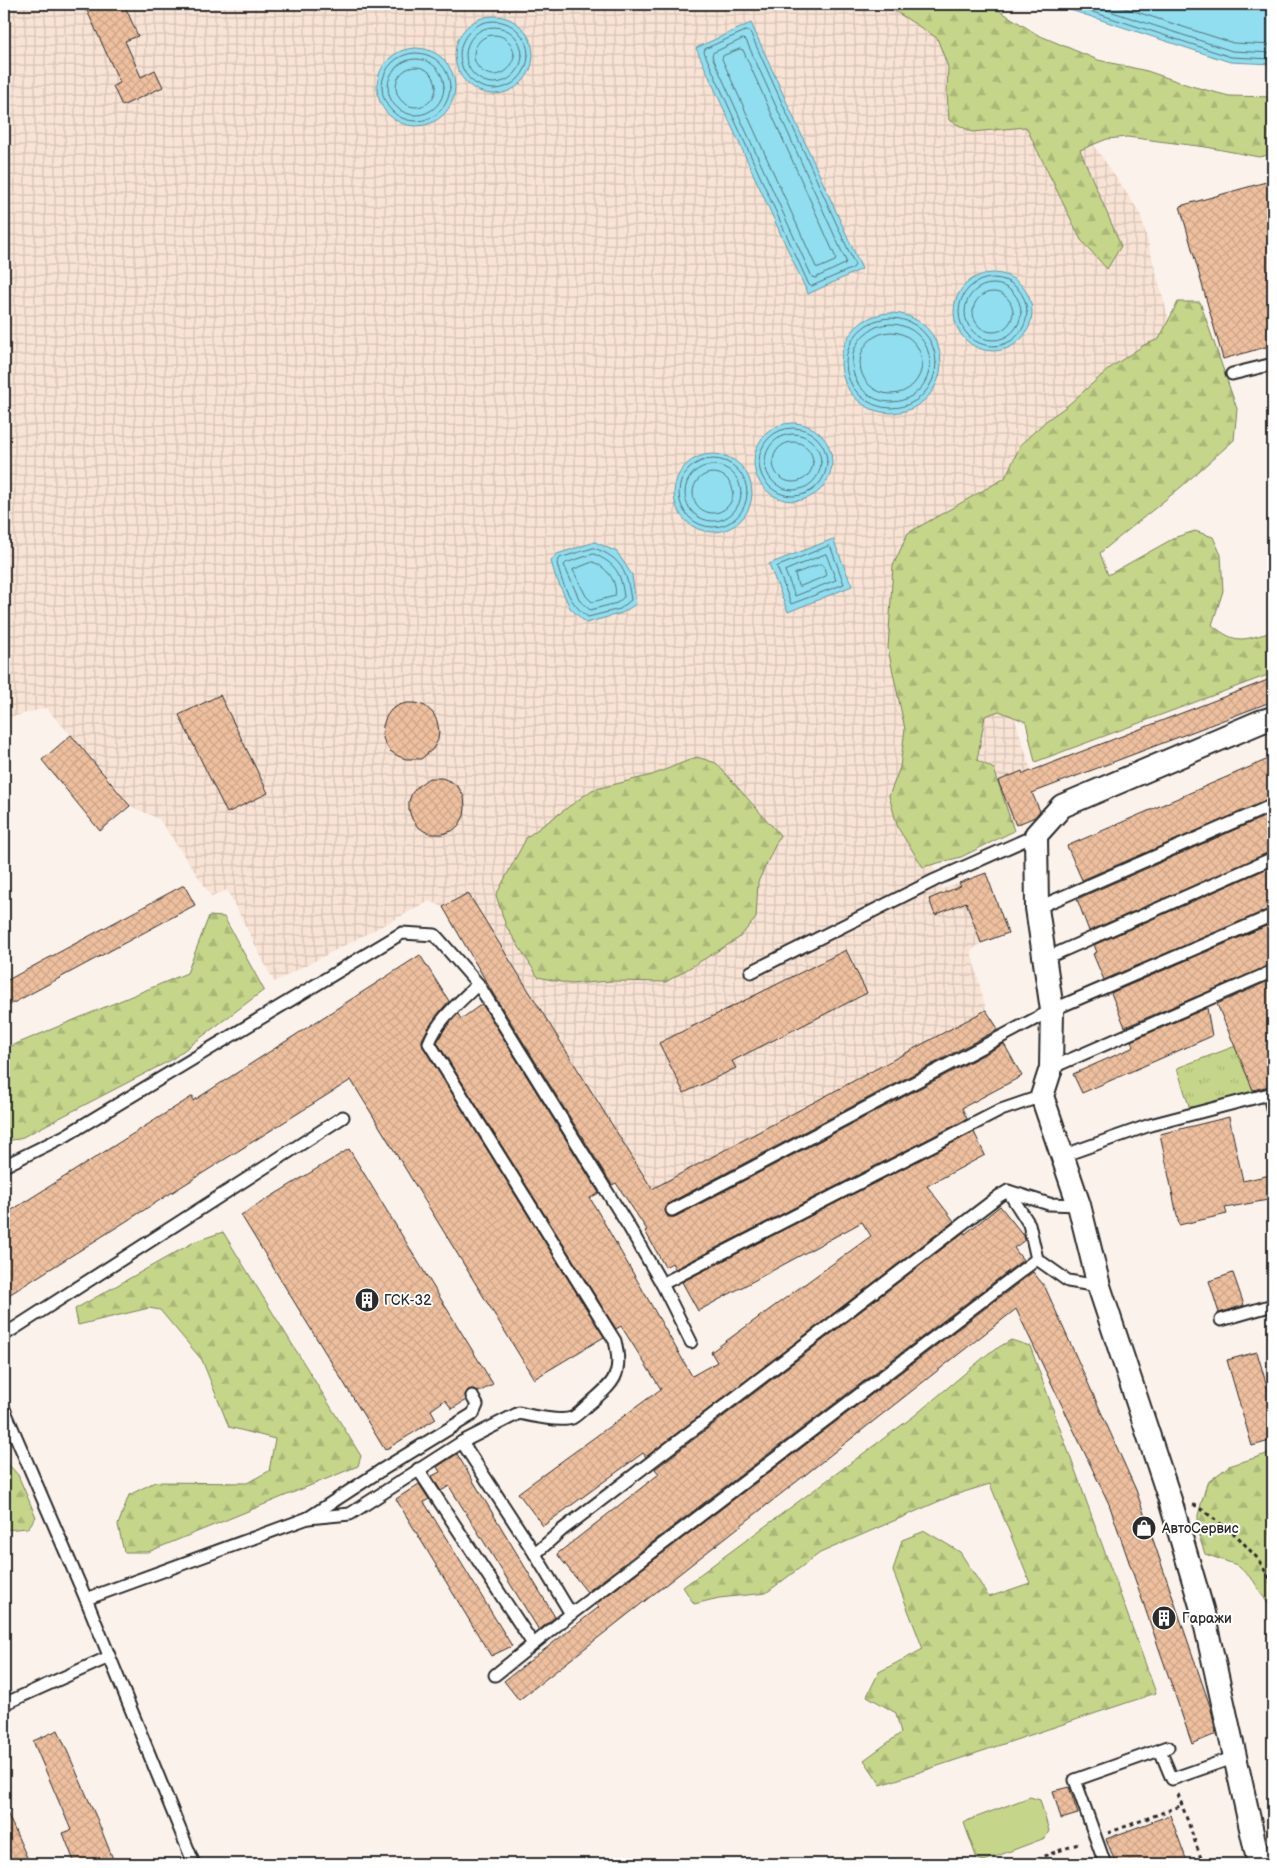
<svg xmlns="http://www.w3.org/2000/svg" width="1277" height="1868" font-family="'Balsamiq Sans',sans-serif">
	<defs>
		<pattern id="industrial-grid" width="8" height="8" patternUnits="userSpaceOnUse" patternTransform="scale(1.25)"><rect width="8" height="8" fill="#f8e3d5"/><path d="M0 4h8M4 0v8" fill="none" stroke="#d5c3b7"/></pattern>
		<pattern id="grass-tufts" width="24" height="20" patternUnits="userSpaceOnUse" patternTransform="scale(1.25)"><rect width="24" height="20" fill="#c5d68a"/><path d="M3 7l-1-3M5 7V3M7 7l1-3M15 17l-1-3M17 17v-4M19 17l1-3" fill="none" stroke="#a9b877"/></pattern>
		<pattern id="forest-firs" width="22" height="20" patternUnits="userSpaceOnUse" patternTransform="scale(1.25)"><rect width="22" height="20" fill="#c5d68a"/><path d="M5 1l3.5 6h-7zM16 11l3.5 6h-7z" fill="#a9b877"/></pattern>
		<pattern id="building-cross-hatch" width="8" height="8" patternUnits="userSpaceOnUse" patternTransform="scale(1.25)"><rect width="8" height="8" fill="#efc09f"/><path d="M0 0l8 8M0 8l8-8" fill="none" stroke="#cda589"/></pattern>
	</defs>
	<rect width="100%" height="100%" fill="#fcf2ec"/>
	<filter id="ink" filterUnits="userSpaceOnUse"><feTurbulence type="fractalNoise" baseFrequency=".02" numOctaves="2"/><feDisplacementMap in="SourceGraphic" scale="10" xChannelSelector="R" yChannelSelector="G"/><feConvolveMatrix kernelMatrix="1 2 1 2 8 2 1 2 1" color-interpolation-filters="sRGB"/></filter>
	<g filter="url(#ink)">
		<path fill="url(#industrial-grid)" d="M4,4H980L1015,29L1140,213L1206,456L981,610L1031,770L1022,771L1041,814L929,857L942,889L959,883L981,943L971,951L986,1010L652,1189L468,893L443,907L430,901L274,982L227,890L212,897L159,819L130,806L71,735L46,708L4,719Z"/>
		<path fill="url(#grass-tufts)" stroke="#78805a" d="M1273,1032V1089L1190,1109L1177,1068Z"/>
		<g fill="url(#forest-firs)" stroke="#78805a">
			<path d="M884,4H989L1038,35L1098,60L1147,71L1191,86L1229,96L1273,97V154L1259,157L1206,147L1127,137L1107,139L1080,150L1121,246L1107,269L1081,240L1026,127L972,132L949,120L947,93L948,67L937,38Z"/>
			<path d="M1178,302H1200L1237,409L1234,440L1181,487L1100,553L1108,575L1176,537L1195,531L1213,537L1221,555L1223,591L1212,625C1238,646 1243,639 1273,632V673L1035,762L1026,722L999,711L985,716L977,760L994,769L1014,831L961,857L923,867L898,828L889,796L900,767L905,729L888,649L893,566L908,533L1005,478L1021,444L1047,420L1067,406L1110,368L1144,345L1159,339Z"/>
			<path d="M697,757L716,763L780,835L758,882L756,918L739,938L666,982L612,981L570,984L538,977L506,926L496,895L527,837L592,790L652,775Z"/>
			<path d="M209,916L224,917L264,990L171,1060L19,1139L4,1141V1049L187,973Z"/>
			<path d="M223,1232L361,1456L358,1466L148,1552H124L118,1525L129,1495L155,1482L247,1483L269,1471L275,1439L229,1427L202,1360L160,1310L149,1308L78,1325L75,1309L196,1241Z"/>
			<path d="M1011,1340L1030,1346L1156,1693L881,1785L864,1760L901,1733L896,1713L867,1696L879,1672L923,1649L893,1571L902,1540L925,1531L960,1552L989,1597L1030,1583L990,1484L951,1496L820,1553L766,1593L719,1598L694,1604L683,1587L914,1416L989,1353Z"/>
			<path d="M1273,1452V1603L1268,1604L1253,1580L1237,1565L1205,1554L1198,1533V1515L1207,1483L1229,1466Z"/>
			<path d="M4,1459L18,1475L36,1517L28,1528L4,1530Z"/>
		</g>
		<path fill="#c5d68a" stroke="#78805a" d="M1030,1797L1040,1800L1049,1831L1045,1838L984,1861L977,1859L964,1823L969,1820Z"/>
		<g fill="#90deef" stroke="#6896a1">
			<path d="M1052,4H1273V64L1230,62Z"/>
			<circle cx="494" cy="55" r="39"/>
			<path d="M751,23L862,269L808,294L696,48Z"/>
			<circle cx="416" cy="87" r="39"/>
			<circle cx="993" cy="312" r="39"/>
			<circle cx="891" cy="363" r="50"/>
			<circle cx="793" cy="462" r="39"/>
			<circle cx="713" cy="493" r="39"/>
			<path d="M833,539L852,586L788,612L769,564Z"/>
			<path d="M595,542L617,552L632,575L636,604L622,613L586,623L570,608L555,575L551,561L557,554Z"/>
		</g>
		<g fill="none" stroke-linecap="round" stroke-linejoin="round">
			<g stroke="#537379" stroke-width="1">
				<path d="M1068,4L1231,57L1273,59"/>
				<path d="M1088,4L1232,51L1273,53"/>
				<path d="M1112,4L1233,43L1273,45"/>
				<circle cx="494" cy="55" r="34"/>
				<circle cx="494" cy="55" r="28"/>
				<path d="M746,31L750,32L855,265L853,268L812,286L809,285L704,52L705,49Z"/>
				<circle cx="494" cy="55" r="20"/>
				<path d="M743,39L746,40L846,261L845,264L815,278L812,277L712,56L713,53Z"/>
				<path d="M740,49L743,50L836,258L835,261L819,268L816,267L722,59L723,56Z"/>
				<circle cx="416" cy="87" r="34"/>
				<circle cx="416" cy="87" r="28"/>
				<circle cx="416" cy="87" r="20"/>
				<circle cx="993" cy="312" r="34"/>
				<circle cx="993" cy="312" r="28"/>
				<circle cx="993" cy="312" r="20"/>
				<circle cx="891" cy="363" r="45"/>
				<circle cx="891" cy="363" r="39"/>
				<circle cx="891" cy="363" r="31"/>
				<circle cx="793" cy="462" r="34"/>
				<circle cx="793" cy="462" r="28"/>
				<circle cx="793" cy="462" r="20"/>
				<circle cx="713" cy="493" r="34"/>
				<circle cx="713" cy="493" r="28"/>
				<circle cx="713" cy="493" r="20"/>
				<path d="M829,546L831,548L844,584L791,604L777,567Z"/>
				<path d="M594,548C622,558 627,572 631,600L620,609L588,617C571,606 561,582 557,563L560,558Z"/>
				<path d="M594,554C617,564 621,574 624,597L617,603L590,610L580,601L564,565L566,563Z"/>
				<path d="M826,554L836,580L795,596L785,571Z"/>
				<path d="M593,562C606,567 618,581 615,596L592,602L586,596L573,570Z"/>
				<path d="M821,564L824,566L826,576L801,586H798L795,574Z"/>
			</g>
		</g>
		<g fill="url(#building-cross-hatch)" stroke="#2b2b2b">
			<path d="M84,4H124L138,36L125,41L141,77L155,70L163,87L122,106L113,86L120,83Z"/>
			<path d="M1273,180V345L1223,359L1180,206Z"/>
			<path d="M1273,678V701L1032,793L1040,811L1035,817L1016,825L998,781L1022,771L1023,774Z"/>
			<path d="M220,695L268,793L227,813L179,715Z"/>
			<path d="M407,703H416L425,706L433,713L437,721L439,731L438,740L433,749L421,759H406L398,756L390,751L385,743L382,735L383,726L386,717L391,710L399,705Z"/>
			<path d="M71,735L130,806L100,831L42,760Z"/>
			<path d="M1273,757V798L1082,880L1067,846Z"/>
			<path d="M429,778H442L452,782L459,788L464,797L465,807L464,816L459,825L452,831L442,834H432L424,831L417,826L412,819L409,810V801L412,793L418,786Z"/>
			<path d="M1273,813V851L1089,931L1077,899Z"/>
			<path d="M1273,866V908L1104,980L1093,954L1097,952L1094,945Z"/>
			<path d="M986,873L1008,933L981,943L966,902L935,915L929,899L961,886L959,883Z"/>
			<path d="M184,885L195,905L4,1008V982Z"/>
			<path d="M468,893L652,1189L986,1010L997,1027V1030L669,1203L665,1210L668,1217H675L1004,1044L1022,1076L962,1108L967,1119L675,1269L672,1263L665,1267L645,1231L647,1230L616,1183L612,1185L494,995L443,907Z"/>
			<path d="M1273,923V964L1125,1027L1111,993Z"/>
			<path d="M846,950L867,993L732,1061L736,1068L684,1093L659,1043Z"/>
			<path d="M420,955L449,1001L438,1014L427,1030L422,1040L423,1047L604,1337L534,1379L351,1080L4,1298V1215L193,1096V1101Z"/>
			<path d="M1273,979V1085L1253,1090L1217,1004Z"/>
			<path d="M482,1004L599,1193L590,1198L692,1376L717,1362L711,1352L871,1236L862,1222L698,1311L682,1282L974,1132L985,1155L927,1186L954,1221L646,1457L643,1453L543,1526L518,1493L661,1389L621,1326L616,1329L437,1042L444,1030L458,1014L461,1019Z"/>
			<path d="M1207,1008L1212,1036L1082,1093L1073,1074L1134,1047L1131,1041Z"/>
			<path d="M1229,1117L1243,1181L1270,1175L1273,1199L1225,1208L1227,1214L1179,1225L1160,1134Z"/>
			<path d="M349,1149L493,1384L479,1392L473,1389L468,1390L465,1395L466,1400L452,1409L445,1400L431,1410L436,1419L385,1450L241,1215Z"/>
			<path d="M1000,1206L1024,1236L1025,1240L1014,1248L1023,1260L587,1592L557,1554L659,1474L655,1469L964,1232L965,1234Z"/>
			<path d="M1033,1272L1045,1287L1136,1490L1211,1709L1216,1734L1192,1744L1109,1504L1016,1309L519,1700L504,1681L599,1607L596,1604Z"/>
			<path d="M1233,1273L1244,1305L1219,1313L1209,1281Z"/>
			<path d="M1257,1352L1273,1407V1440L1252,1446L1227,1360Z"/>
			<path d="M457,1454L555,1617L539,1630L449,1486L441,1491L432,1476L440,1472L437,1467Z"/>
			<path d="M419,1484L429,1499L424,1502L512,1646L491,1656L396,1499Z"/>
			<path d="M58,1730L97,1819L115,1864H75L63,1833L71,1830L33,1741Z"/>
			<path d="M1069,1787L1078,1814L1061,1819L1053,1791Z"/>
			<path d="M4,1806L30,1864H4Z"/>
			<path d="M1170,1815L1188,1864H1116L1106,1839Z"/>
		</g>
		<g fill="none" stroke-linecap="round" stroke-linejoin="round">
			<defs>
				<g id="service">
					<path d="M1232,374L1273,364"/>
					<path d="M1037,908L1273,805"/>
					<path d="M1044,959L1273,858"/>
					<path d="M751,972L935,880L1036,835"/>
					<path d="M1051,1068L1273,971"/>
					<path d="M1269,1095L1273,1112"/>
					<path d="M1062,1156L1150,1125L1273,1093"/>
					<path d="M4,1166L65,1136L402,933L435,935L478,984L629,1227L662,1284L691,1342"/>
					<path d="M1008,1191L1029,1224L1037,1259L1068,1281L1099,1286"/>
					<path d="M672,1210L1052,1010L1273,915"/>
					<path d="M662,1284L1001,1110L1042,1096"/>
					<path d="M1221,1320L1273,1305"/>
					<path d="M4,1335L343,1117"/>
					<path d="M4,1409L86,1599L194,1864"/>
					<path d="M462,1442L535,1554L571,1614"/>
					<path d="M418,1469L533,1644"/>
					<path d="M308,1518L350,1514L462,1442L519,1413C531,1416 561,1422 572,1418C578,1415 585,1407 590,1403C615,1382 623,1374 615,1341L429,1043C438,1019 460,1002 478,984"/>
					<path d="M535,1554L562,1530L999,1196L1008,1191L1049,1204L1079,1205"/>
					<path d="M86,1599L308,1518L380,1471L473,1414L477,1405L472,1396"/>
					<path d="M495,1675L571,1614L1037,1259"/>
					<path d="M4,1704L109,1657"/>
					<path d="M1160,1750L1172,1779L1235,1757"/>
					<path d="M1105,1864L1075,1780L1168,1747"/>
				</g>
				<path id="minor" d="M1259,1864L1202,1609L1170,1500L1099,1286L1079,1205L1042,1096L1051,1068L1052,1010L1037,908L1036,835L1062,806L1260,722L1273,718"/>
			</defs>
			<use href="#service" stroke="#2b2b2b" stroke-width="15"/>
			<use href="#minor" stroke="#2b2b2b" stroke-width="26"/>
			<g stroke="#2b2b2b" stroke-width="3" stroke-dasharray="4 4" stroke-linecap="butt">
				<path d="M1193,1505L1197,1506L1237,1536L1258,1559L1273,1584"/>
				<path d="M1178,1794L1203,1864"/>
				<path d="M1108,1833L1183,1805"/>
				<path d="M1021,1864L1081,1843"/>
			</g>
			<use href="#service" stroke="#fff" stroke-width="11"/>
			<use href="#minor" stroke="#fff" stroke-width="22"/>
		</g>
	</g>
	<defs>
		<symbol id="building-disc" viewBox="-11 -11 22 22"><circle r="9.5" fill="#2b2b2b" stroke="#fff"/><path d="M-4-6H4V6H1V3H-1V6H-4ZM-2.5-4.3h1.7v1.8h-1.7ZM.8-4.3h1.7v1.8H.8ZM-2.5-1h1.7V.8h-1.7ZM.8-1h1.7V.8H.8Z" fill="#fff"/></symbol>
		<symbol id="shop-disc" viewBox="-11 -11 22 22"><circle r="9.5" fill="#2b2b2b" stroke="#fff"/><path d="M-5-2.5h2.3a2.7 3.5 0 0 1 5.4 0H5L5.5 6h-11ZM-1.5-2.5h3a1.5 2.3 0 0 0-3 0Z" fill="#fff"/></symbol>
	</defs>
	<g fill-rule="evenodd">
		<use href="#building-disc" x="353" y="1286" width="28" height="28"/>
		<use href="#shop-disc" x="1130" y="1514" width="28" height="28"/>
		<use href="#building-disc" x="1150" y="1604" width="28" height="28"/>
	</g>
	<g text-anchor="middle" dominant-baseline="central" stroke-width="4" stroke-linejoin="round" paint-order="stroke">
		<g font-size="14" fill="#2b2b2b" stroke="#fff" text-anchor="start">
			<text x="384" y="1300">ГСК-32</text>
			<text x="1162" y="1528">АвтоСервис</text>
			<text x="1182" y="1618">Гаражи</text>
		</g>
	</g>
	<rect width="1277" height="1868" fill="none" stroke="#fff" stroke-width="20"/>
	<rect x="10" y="10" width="1257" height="1848" fill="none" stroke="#2b2b2b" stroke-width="2" filter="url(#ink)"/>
</svg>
